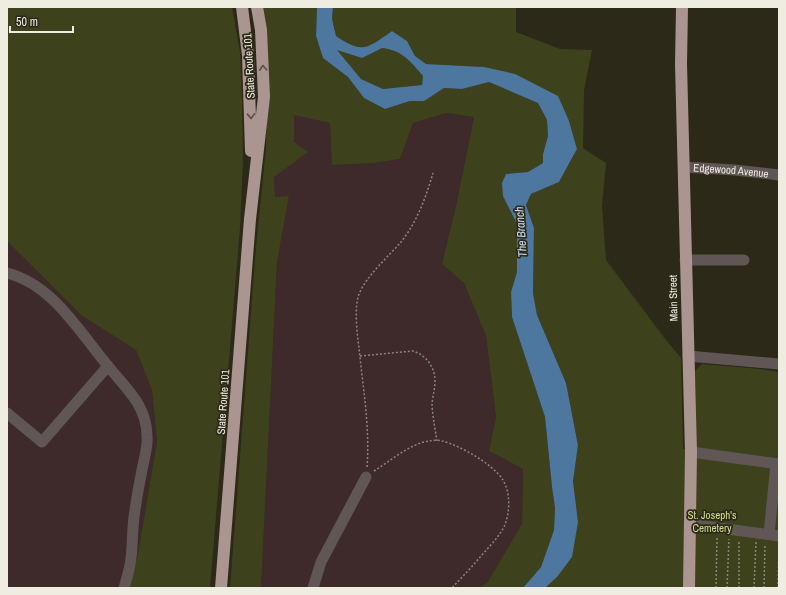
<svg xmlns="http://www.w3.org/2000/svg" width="786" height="595" font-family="'Archivo Narrow',sans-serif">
	<rect width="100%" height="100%" fill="#2d2919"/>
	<g fill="#3e2a2a">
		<path d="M446,113L474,117L457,201L442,264L464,283L486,336L496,417L489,451L523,469L522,524L487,583L478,588H261L277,262L289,196L275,197L274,177L294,142V114L330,123L332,165L373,163L400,159L413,123Z"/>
		<path d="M7,241L81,315L136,350L152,390L157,442L137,559L129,588H7Z"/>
	</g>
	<g fill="#3d421c">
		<path d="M7,7H232L240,52L242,101L243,160L240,228L210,588H129L137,559L157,442L152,390L136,350L81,315L7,241Z"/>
		<path d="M261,7H317L316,36L323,58L348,77L364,98L385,109L410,101L424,100L444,88L462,89L489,82L538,103L547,120L548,136L543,154V163L528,172L506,174L511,213L517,224V272L511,292L512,317L545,417L552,487L555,508L554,530L541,567L523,588H478L487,583L522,524L523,469L489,451L496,417L486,336L464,283L442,264L457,201L474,117L446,113L413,123L400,159L373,163L332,165L330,123L294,115V142L308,152L274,177L275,197L289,196L277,262L261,588H230L256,247L266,148L268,86Z"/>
		<path d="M333,7H516V32L560,49L592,50L584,90L583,148L606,163L602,206L606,260L666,340L681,358L683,449H696L695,371L702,364L760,369L779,372V588H545L557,577L578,522L573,481L578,444L566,383L537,315L533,293L534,228L526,205L531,194L559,182L577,149L569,121L484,67L426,64L415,56L407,41L392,31L367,48L352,46L336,36L332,19Z"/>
		<path d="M382,48C402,50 411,62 423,76L422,85L383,89L361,79L336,50C350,53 369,53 382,48Z"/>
	</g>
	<path fill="#4d779f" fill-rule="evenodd" d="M317,7H333L332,19L336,36C363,54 366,49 392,31L407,41L415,56L426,64L484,67L515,74L558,96L569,121L577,149L559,182L531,194L526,205L534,228L533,293L537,315L566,383L578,445L573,481L578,522L572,557L557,577L545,588H523L541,567L554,530L555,508L552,487L545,417L512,317L511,292L517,272V224L503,196L502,183L506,174L528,172L543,163V154L548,136L547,120L538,103L489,82L462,89L444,88L424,101H410L385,109L364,98L348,77L323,58L316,36ZM382,48C402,50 411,62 423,76L422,85L383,89L361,79L337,50L362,58Z"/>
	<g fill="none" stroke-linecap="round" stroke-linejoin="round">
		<g stroke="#8b887b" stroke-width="1.5" stroke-dasharray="2 2" stroke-linecap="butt">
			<path d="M360,356L413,351C426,355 435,367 435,381C435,390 432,398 432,406C433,418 435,429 437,441"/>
			<path d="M367,467C370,427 363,388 359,348C357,333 354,308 359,294C367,275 388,257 401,242C417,222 426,197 433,173"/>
			<path d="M374,471C389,462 412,442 430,441C433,440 438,440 442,441C459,445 493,464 503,480C511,494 510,513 504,527C498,538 489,547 481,556C472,567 462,577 452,588"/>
			<path d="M716,588L717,538"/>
			<path d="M727,588L729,539"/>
			<path d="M739,588V540"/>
			<path d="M754,588L756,542"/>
			<path d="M764,588L765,544"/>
			<path d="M778,588L779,548"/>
		</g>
		<g stroke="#5f5655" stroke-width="11">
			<path id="s1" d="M684,167L735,170L779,175"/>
			<path d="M685,260H744"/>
			<path d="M7,273C51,284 77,328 104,361C122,385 146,402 147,435C148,445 145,456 143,465C140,480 137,495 135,510C132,526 133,542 131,558C130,568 127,578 124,588"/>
			<path d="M688,356L779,364"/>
			<path d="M7,413L42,442L108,366"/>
			<path d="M691,452L779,464"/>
			<path d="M690,524L779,536"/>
			<path d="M769,534L776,464"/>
			<path d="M313,588L321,562L366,477"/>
		</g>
		<g stroke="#aa9590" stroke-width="12">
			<path d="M242,7L248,55L251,151"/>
			<path d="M682,7L681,64L691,452L689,588"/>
			<path d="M221,588L250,219L264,97L261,30L257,7"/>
		</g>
	</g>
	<defs><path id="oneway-chevron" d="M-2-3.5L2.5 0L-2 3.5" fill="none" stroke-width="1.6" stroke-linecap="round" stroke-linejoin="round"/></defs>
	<g stroke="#594f43">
		<use href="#oneway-chevron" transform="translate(263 68) rotate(-93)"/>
		<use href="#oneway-chevron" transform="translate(251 116) rotate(88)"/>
	</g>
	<g text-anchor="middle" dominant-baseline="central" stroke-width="3.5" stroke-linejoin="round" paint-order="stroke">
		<g font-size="11" fill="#efece2" stroke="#2d2919">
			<text transform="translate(249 66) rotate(-93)">State Route 101</text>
			<text stroke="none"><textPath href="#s1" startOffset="47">Edgewood Avenue</textPath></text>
			<text transform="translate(673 298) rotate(-91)">Main Street</text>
			<text transform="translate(223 402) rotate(-86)">State Route 101</text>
		</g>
		<g font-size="11" fill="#d2df8b" stroke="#2d2919">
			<text x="712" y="515">St. Joseph's<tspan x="712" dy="13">Cemetery</tspan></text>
		</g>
		<g font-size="12" font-style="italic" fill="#c9e1fa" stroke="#2d2919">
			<text transform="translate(521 232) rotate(-94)">The Branch</text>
		</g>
	</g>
	<rect width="786" height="595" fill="none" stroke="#efece2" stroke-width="16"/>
	<path d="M10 26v6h63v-6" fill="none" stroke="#efece2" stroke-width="2"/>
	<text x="16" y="26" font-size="12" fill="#efece2" stroke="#2d2919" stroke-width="3" paint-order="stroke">50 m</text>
</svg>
